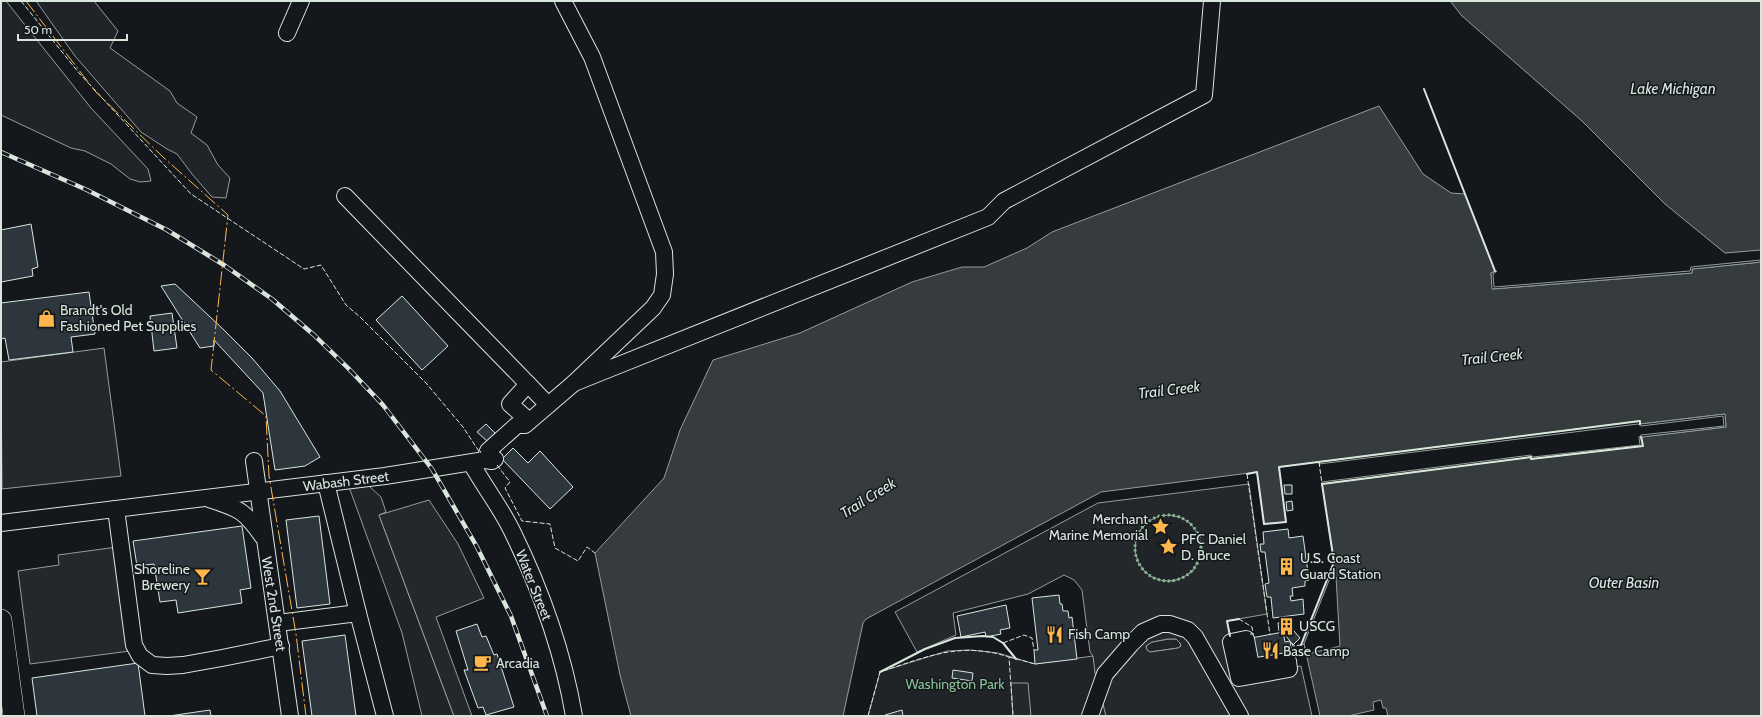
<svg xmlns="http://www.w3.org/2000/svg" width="1762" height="717" font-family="Cabin,sans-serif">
	<rect width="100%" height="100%" fill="#14181c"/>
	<g fill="#202428" stroke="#939e99">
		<path d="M1,1H6L91,108L148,169L151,181L140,182L130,179L111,164L85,151L71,148L1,115Z"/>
		<path d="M36,1H94L118,31L110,48L170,91L177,103L197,117L191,133L207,145L218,165L230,178L226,198L212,197L192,174L177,154L167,149L141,132L75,56Z"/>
		<path d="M369,486L381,497L386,512L379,515L454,716H422L402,633L349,487Z"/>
		<circle cx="1168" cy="548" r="33"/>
		<path d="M1168,639H1176L1180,643L1181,646L1178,648L1150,652L1146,650V646L1152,642Z"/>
		<path d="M970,650L998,653L1035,664L1093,656L1106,716H868L880,672L947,651Z"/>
	</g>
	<g fill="#24282b" stroke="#939e99" fill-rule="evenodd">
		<path d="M104,348L121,476L2,489L1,362Z"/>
		<path d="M1249,484L1267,614L1227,621L1240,678L1301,666L1312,716H1106L1095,673L1093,656L1090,652L1082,590L1074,580L1064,575L1028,594L953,613L956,635L917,652L895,612L1098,503ZM1170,515L1180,517L1190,523L1196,531L1200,541L1201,551L1198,561L1193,571L1184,577L1174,581H1164L1153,578L1144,571L1138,562L1135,551L1136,539L1141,529L1149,521L1159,516ZM1168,639H1176L1180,643L1181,646L1178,648L1150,652L1147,650L1146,646L1152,642Z"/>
		<path d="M429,500L458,544L484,598L436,617L472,716H454L379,515Z"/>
		<path d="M117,547L130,651L30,664L18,571L59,565L58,555Z"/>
		<path d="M1011,683H1028L1031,716H1013Z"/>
	</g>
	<g fill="#363b3e" stroke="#939e99">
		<path d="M1450,1H1761V250L1725,253L1665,204L1582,121L1462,16Z"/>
		<path d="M1379,106L1423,174L1451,193L1465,194L1495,271L1491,273L1493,289L1692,273V269L1761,262V716H1320L1304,644L1301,645L1334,562L1322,484L1531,457L1532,459L1642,446L1641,437L1726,427L1725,414L1640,424V421L1279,467L1286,522L1264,524L1257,472L1101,492L866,619L863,623L843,716H631L620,675L595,553L664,478L680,430L713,360L800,333L912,282L962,267H984L1027,248L1052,232Z"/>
	</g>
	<g fill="#14181c" stroke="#939e99">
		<path d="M1761,260V262L1692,269V273L1492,289L1491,273L1497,271L1493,274L1494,287L1690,271L1691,267Z"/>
		<path d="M1725,414L1726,427L1642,437L1643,446L1531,459V457L1322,484V482L1531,455L1533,457L1640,445L1639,437L1641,435L1724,426L1723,416L1641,426L1638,424L1319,464V462L1640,421L1641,424Z"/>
		<path d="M1336,577L1340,646L1307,654L1304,644L1330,578Z"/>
		<path d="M1381,700L1383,708H1386L1388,716H1348L1374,710L1373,702Z"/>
	</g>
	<g fill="#2c363c" stroke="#d8e6dc">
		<path d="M31,224L38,267L32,269L33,276L1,282V230Z"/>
		<path d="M175,284L224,330L252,358L280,391L320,457L305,466L275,470L263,393L214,340V346L200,348L161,286Z"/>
		<path d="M89,292L95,334L71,337L73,352L9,360L5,338L1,339V303Z"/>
		<path d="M402,296L448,346L422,370L376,320Z"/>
		<path d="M172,313L177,348L154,351L150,316Z"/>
		<path d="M486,424L495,433L487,441L477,432Z"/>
		<path d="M513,448L528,463L540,451L573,487L550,509L502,459Z"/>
		<path d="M1284,485H1292V494H1285Z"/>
		<path d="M1292,501L1293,510L1287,511L1286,502Z"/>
		<path d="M319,516L330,604L297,608L286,520Z"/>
		<path d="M242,526L251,588L240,590L242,603L178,613L176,600L160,602L154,564L137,566L133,541Z"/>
		<path d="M1288,529L1289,538L1303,536L1309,580L1305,581V586L1292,588L1293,596H1290L1291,601L1303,599L1304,614L1273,618L1271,597H1267L1265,584L1269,583L1265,552H1261L1260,544H1264L1263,532Z"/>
		<path d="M1059,595L1060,604H1062L1063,611H1068L1069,618L1072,617L1077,659L1035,664L1034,650H1038L1032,598Z"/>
		<path d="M1006,605L1010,628L1000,630L1001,634L986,637L985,632L961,637L957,616Z"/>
		<path d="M1292,621L1293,629L1279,631L1278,623Z"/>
		<path d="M477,624L482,637L486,636L494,655L497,654L514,707L486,715L483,707L478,708L464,670H468L456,631Z"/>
		<path d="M1293,630L1300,638L1293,645L1286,636Z"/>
		<path d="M1283,632L1285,642L1290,641L1293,660L1251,667L1246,639Z"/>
		<path d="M345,635L356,716H312L302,641Z"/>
		<path d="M138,663L145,716H37L32,678Z"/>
		<path d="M953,670L973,673L972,681L952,678Z"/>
		<path d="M210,710L211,716H169Z"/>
		<path d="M902,710L903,716H886L885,715Z"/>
	</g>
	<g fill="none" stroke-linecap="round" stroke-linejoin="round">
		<defs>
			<g id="minor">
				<path d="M287,33L301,1"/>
				<path d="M345,196L528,384L510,404L529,421"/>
				<path d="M574,383L988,217L1004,201L1204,95L1212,1"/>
				<path d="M528,384L548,405"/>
				<path d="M485,460L488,451L517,425H525L574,383L653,308L662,295L665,274L664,252L592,57L563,1"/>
				<path d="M254,461L290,716"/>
				<path d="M471,463C484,486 501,508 512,531C541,590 563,652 574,716"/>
				<path d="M326,483L358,613"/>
				<path d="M209,499C240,509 244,510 263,537"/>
				<path d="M116,509L134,645L140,656L152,665L167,666L183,665L222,658L281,646"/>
				<path d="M1,523L385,476L485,460L492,461L495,459"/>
				<path d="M278,623L358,613L385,716"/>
				<path d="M1246,639L1251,667L1288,661L1289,669L1239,678L1231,642Z"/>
				<path d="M1090,716L1105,674L1131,644L1143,632L1161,624H1170L1188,630L1195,637L1240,716"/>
			</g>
			<path id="major" d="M1,620L14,716"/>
		</defs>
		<use href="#minor" stroke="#d8e6dc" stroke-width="18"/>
		<use href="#major" stroke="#d8e6dc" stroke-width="22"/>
		<use href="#minor" stroke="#14181c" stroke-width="16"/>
		<use href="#major" stroke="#14181c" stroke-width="21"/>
		<defs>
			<path id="rail" d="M1,152L87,190L167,230L224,265L272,299L314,335L348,368L383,405L432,469L477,547L511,616L547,716"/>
		</defs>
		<use href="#rail" stroke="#d8e6dc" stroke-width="4.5"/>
		<use href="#rail" stroke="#14181c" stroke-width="3" stroke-dasharray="9" stroke-linecap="butt"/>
		<circle stroke="#8ac095" stroke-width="3" stroke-dasharray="2 3" stroke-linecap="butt" cx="1168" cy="548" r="33"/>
		<g stroke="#d8e6dc" stroke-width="1" stroke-dasharray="5 2" stroke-linecap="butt">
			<path d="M21,1L79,73L191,194L304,269L321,265L346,305L360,317L426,383L463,427L480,453L481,451"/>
			<path d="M1319,462L1322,484"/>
			<path d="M497,465L510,482L505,488L522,521L550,524L555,548L578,561L587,547L595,553"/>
			<path d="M1247,474L1270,635L1271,634"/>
			<path d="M1239,619L1252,627L1253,634H1250"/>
			<path d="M1003,643L1024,635L1032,638L1034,650"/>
			<path d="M1292,643L1293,646L1301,645"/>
			<path d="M1009,657L1035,664"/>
			<path d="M868,716L880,672C926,657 961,641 1009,657L1013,716"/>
		</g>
		<g stroke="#d8e6dc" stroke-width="2">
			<path d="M1424,89L1495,271"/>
			<path d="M1247,474L1257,472L1264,524L1286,522L1279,467L1640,421V424"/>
			<path d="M1230,636L1227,621L1239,619"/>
			<path d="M1301,645L1334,562L1322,484L1531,457V459L1643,446L1641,437"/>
			<path d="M880,672L925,649L955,638L983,636L993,637L1003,643L1016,659"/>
		</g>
		<path stroke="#ffb74d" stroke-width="1" stroke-dasharray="14 3 2 3" stroke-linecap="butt" d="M26,1L95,91L163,157L228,215L211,370L266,416L269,476L296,634L306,716"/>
	</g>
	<defs>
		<symbol id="shop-bare" viewBox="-9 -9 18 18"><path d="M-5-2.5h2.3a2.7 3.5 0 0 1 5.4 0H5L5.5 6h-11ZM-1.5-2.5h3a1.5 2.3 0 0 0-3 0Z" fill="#ffb74d" stroke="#14181c" stroke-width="2.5" paint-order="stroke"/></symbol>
		<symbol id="sight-bare" viewBox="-9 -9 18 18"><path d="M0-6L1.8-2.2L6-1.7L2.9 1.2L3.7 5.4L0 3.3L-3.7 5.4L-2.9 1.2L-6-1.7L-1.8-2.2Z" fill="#ffb74d" stroke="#14181c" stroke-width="2.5" paint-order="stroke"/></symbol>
		<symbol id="building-bare" viewBox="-9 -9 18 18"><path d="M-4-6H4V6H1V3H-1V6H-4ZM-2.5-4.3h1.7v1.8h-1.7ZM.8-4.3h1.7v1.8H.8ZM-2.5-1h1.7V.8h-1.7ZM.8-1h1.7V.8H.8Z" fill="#ffb74d" stroke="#14181c" stroke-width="2.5" paint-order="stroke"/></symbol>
		<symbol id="bar-bare" viewBox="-9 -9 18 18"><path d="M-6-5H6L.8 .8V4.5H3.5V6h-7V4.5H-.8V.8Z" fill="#ffb74d" stroke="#14181c" stroke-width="2.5" paint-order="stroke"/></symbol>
		<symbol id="restaurant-bare" viewBox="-9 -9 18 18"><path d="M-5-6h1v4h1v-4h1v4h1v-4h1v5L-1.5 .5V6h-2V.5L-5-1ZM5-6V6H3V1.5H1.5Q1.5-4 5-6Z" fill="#ffb74d" stroke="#14181c" stroke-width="2.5" paint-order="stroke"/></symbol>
		<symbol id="cafe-bare" viewBox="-9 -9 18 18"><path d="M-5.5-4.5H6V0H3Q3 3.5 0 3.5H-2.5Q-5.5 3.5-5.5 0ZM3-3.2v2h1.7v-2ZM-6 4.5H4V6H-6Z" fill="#ffb74d" stroke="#14181c" stroke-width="2.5" paint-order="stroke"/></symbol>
	</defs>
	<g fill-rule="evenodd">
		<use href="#shop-bare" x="34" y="306" width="25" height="25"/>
		<use href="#sight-bare" x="1148" y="514" width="25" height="25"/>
		<use href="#sight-bare" x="1156" y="534" width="25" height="25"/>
		<use href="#building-bare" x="1274" y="554" width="25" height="25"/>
		<use href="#bar-bare" x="190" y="564" width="25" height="25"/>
		<use href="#building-bare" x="1274" y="614" width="25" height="25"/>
		<use href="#restaurant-bare" x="1042" y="622" width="25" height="25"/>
		<use href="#restaurant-bare" x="1258" y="638" width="25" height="25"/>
		<use href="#cafe-bare" x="470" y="650" width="25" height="25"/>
	</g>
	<g text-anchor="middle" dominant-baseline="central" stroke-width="3" stroke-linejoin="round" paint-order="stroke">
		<g font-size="14" fill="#d8e6dc" stroke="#14181c" text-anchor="start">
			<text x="60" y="310">Brandt's Old<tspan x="60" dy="16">Fashioned Pet Supplies</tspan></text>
			<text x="1148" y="519" text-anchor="end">Merchant<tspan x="1148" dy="16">Marine Memorial</tspan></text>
			<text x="1181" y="539">PFC Daniel<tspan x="1181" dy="16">D. Bruce</tspan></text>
			<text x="1300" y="558">U.S. Coast<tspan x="1300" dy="16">Guard Station</tspan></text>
			<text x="190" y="569" text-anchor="end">Shoreline<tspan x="190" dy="16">Brewery</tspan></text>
			<text x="1299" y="626">USCG</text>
			<text x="1068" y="634">Fish Camp</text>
			<text x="1283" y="651">Base Camp</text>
			<text x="496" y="663">Arcadia</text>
		</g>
		<g font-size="14" fill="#d8e6dc" stroke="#14181c">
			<text transform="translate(346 481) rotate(-7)">Wabash Street</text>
			<text transform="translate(534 585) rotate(68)">Water Street</text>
			<text transform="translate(274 604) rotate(81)">West 2nd Street</text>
		</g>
		<g font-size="14" fill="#8ac095" stroke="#14181c">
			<text x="955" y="684">Washington Park</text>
		</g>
		<g font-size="15" font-style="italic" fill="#d8e6dc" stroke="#14181c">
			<text x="1673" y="89">Lake Michigan</text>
			<text transform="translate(1492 357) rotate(-6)">Trail Creek</text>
			<text transform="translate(1169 390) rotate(-7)">Trail Creek</text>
			<text transform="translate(868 498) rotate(-32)">Trail Creek</text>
			<text x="1624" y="583">Outer Basin</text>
		</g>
	</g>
	<rect width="1762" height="717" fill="none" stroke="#d8e6dc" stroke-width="4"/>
	<path d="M18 34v6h109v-6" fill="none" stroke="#d8e6dc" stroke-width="2"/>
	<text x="24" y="34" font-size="12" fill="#d8e6dc" stroke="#14181c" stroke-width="3" paint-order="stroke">50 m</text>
</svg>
